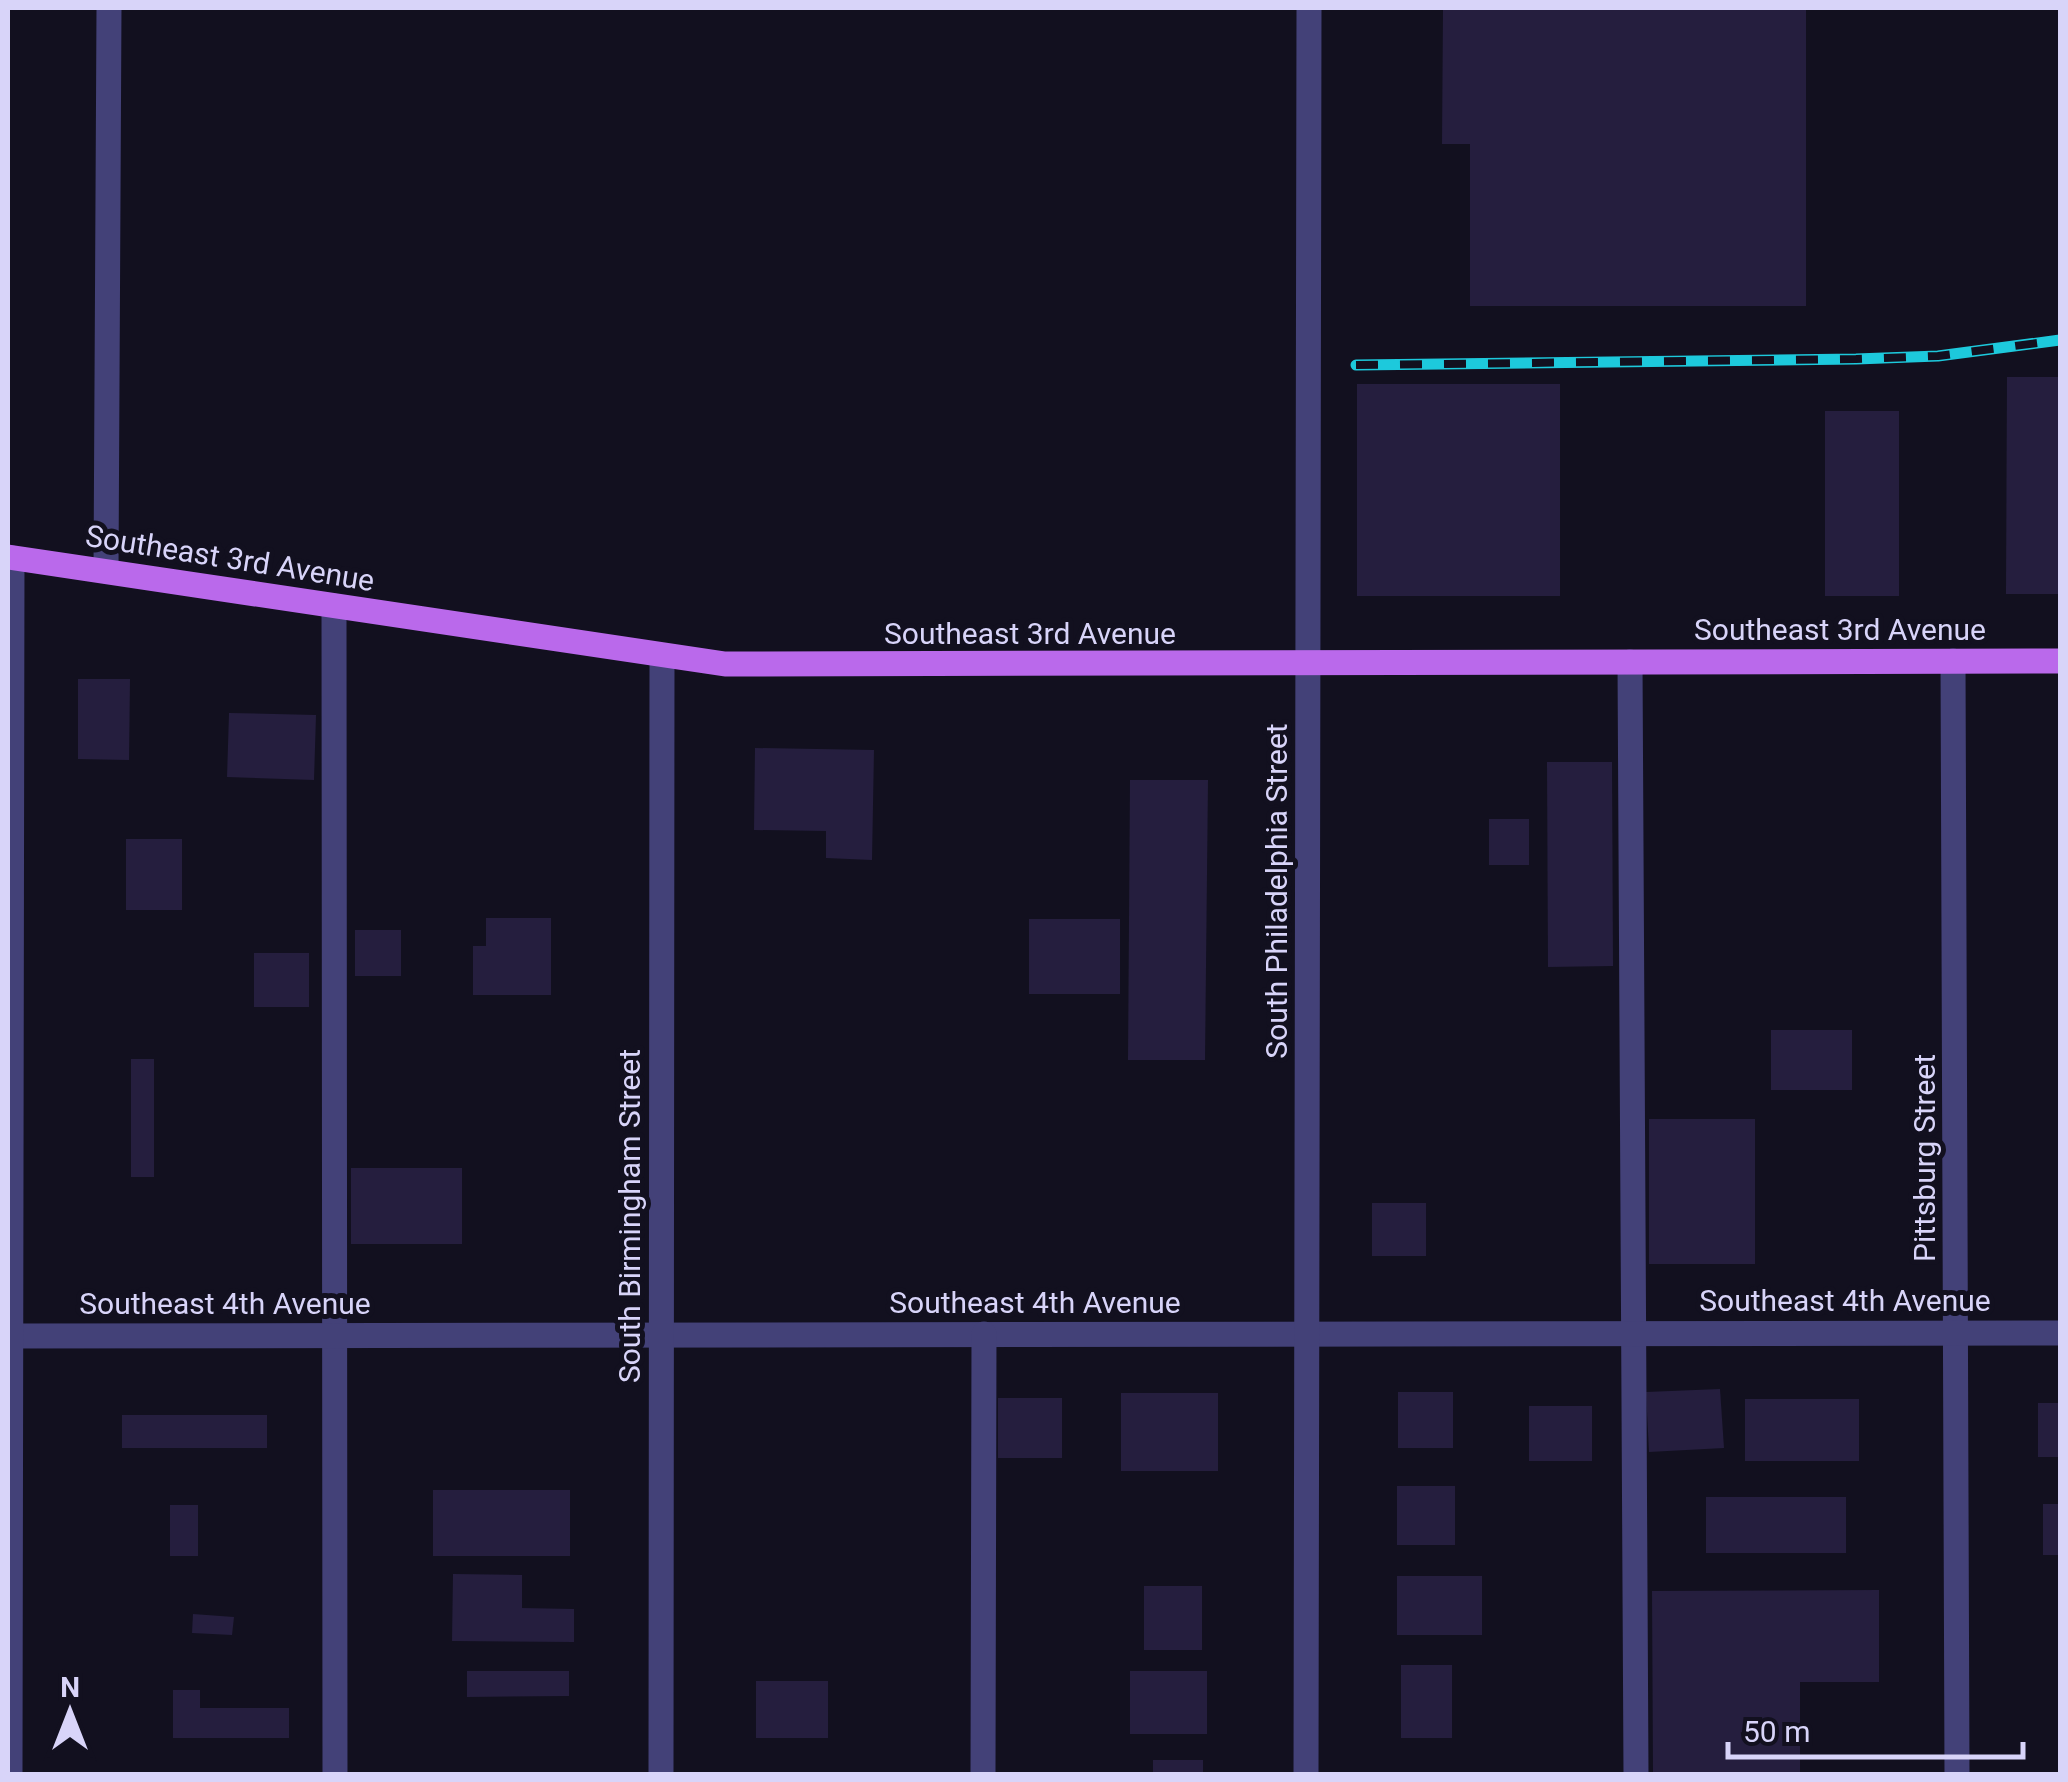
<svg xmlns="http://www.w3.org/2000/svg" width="2068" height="1782" font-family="Roboto,sans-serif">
	<rect width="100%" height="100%" fill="#12101f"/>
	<g fill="#251e3e">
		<path d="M1443,8H1806V306H1470V144H1442Z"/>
		<path d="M2007,377H2060V594H2006Z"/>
		<rect x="1357" y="384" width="203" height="212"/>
		<rect x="1825" y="411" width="74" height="185"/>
		<path d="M78,679H130L129,760L78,759Z"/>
		<path d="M229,713L316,715L314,780L227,777Z"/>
		<path d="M755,748L874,750L872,860L826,858V831L754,830Z"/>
		<path d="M1547,762H1612L1613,966L1548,967Z"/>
		<path d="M1130,780H1208L1205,1060H1128Z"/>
		<rect x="1489" y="819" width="40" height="46"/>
		<rect x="126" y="839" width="56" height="71"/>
		<path d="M486,918H551V995H473V946H486Z"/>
		<rect x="1029" y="919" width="91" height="75"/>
		<rect x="355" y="930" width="46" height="46"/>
		<rect x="254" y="953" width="55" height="54"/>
		<rect x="1771" y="1030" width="81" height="60"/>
		<rect x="131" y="1059" width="23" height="118"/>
		<rect x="1649" y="1119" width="106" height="145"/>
		<rect x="351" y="1168" width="111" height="76"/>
		<rect x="1372" y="1203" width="54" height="53"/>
		<path d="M1720,1389L1724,1448L1649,1452L1646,1392Z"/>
		<rect x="1398" y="1392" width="55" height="56"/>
		<rect x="1121" y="1393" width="97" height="78"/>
		<rect x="998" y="1398" width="64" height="60"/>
		<rect x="1745" y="1399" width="114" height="62"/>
		<rect x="2038" y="1403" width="22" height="54"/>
		<rect x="1529" y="1406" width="63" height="55"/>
		<rect x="122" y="1415" width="145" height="33"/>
		<rect x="1397" y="1486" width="58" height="59"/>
		<rect x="433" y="1490" width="137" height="66"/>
		<rect x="1706" y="1497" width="140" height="56"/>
		<rect x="2043" y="1504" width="17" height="51"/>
		<rect x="170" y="1505" width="28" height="51"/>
		<path d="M453,1574L522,1575V1608L574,1609V1642L452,1641Z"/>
		<rect x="1397" y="1576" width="85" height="59"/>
		<rect x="1144" y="1586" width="58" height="64"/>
		<path d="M1879,1590V1682H1800V1774H1653L1652,1591Z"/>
		<path d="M193,1614L234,1617L232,1635L192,1633Z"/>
		<rect x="1401" y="1665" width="51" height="73"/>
		<path d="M467,1671H569V1696L467,1697Z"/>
		<rect x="1130" y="1671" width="77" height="63"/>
		<rect x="756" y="1681" width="72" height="57"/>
		<path d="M173,1690H200V1708H289V1738H173Z"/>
		<rect x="1153" y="1760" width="50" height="14"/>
	</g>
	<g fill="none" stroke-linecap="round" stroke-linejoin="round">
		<g stroke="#434178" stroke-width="25">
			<path d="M106,571L109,8"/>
			<path d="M334,606L335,1774"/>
			<path d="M1953,661L1957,1774"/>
			<path d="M1630,662L1636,1774"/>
			<path d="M10,1336L2060,1333"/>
			<path d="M10,1774L12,558"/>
			<path d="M661,1774L662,657"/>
			<path d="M983,1774L984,1334"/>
			<path d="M1306,1774L1309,8"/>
		</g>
		<path stroke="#ba69eb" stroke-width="25" d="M8,557L725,664L2060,661"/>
		<defs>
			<path id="rail" d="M1356,365L1856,359L1938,356L2060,340"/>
		</defs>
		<use href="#rail" stroke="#1dc9dc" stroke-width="11"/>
		<use href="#rail" stroke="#12101f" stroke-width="8" stroke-dasharray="22" stroke-linecap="butt"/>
	</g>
	<g text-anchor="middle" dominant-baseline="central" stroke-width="10" stroke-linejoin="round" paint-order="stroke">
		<g font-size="30" fill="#d8d4f9" stroke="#12101f">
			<text transform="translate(230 558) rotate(9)">Southeast 3rd Avenue</text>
			<text x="1840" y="629">Southeast 3rd Avenue</text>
			<text x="1030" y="633">Southeast 3rd Avenue</text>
			<text transform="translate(1276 891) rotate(-90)">South Philadelphia Street</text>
			<text transform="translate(1924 1158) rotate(-90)">Pittsburg Street</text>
			<text transform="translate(629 1216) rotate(-90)">South Birmingham Street</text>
			<text x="1845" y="1300">Southeast 4th Avenue</text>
			<text x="1035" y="1302">Southeast 4th Avenue</text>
			<text x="225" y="1303">Southeast 4th Avenue</text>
		</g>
	</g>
	<rect width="2068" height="1782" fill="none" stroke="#d8d4f9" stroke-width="20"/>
	<g transform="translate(70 1712)" stroke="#12101f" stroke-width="8" paint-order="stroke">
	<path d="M0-8L18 38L0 25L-18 38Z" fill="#d8d4f9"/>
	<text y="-15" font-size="28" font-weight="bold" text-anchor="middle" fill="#d8d4f9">N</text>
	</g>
	<path d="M1728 1742v15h295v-15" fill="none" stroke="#d8d4f9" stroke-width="5"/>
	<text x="1743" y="1742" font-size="30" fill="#d8d4f9" stroke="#12101f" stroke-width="8" paint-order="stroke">50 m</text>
</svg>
